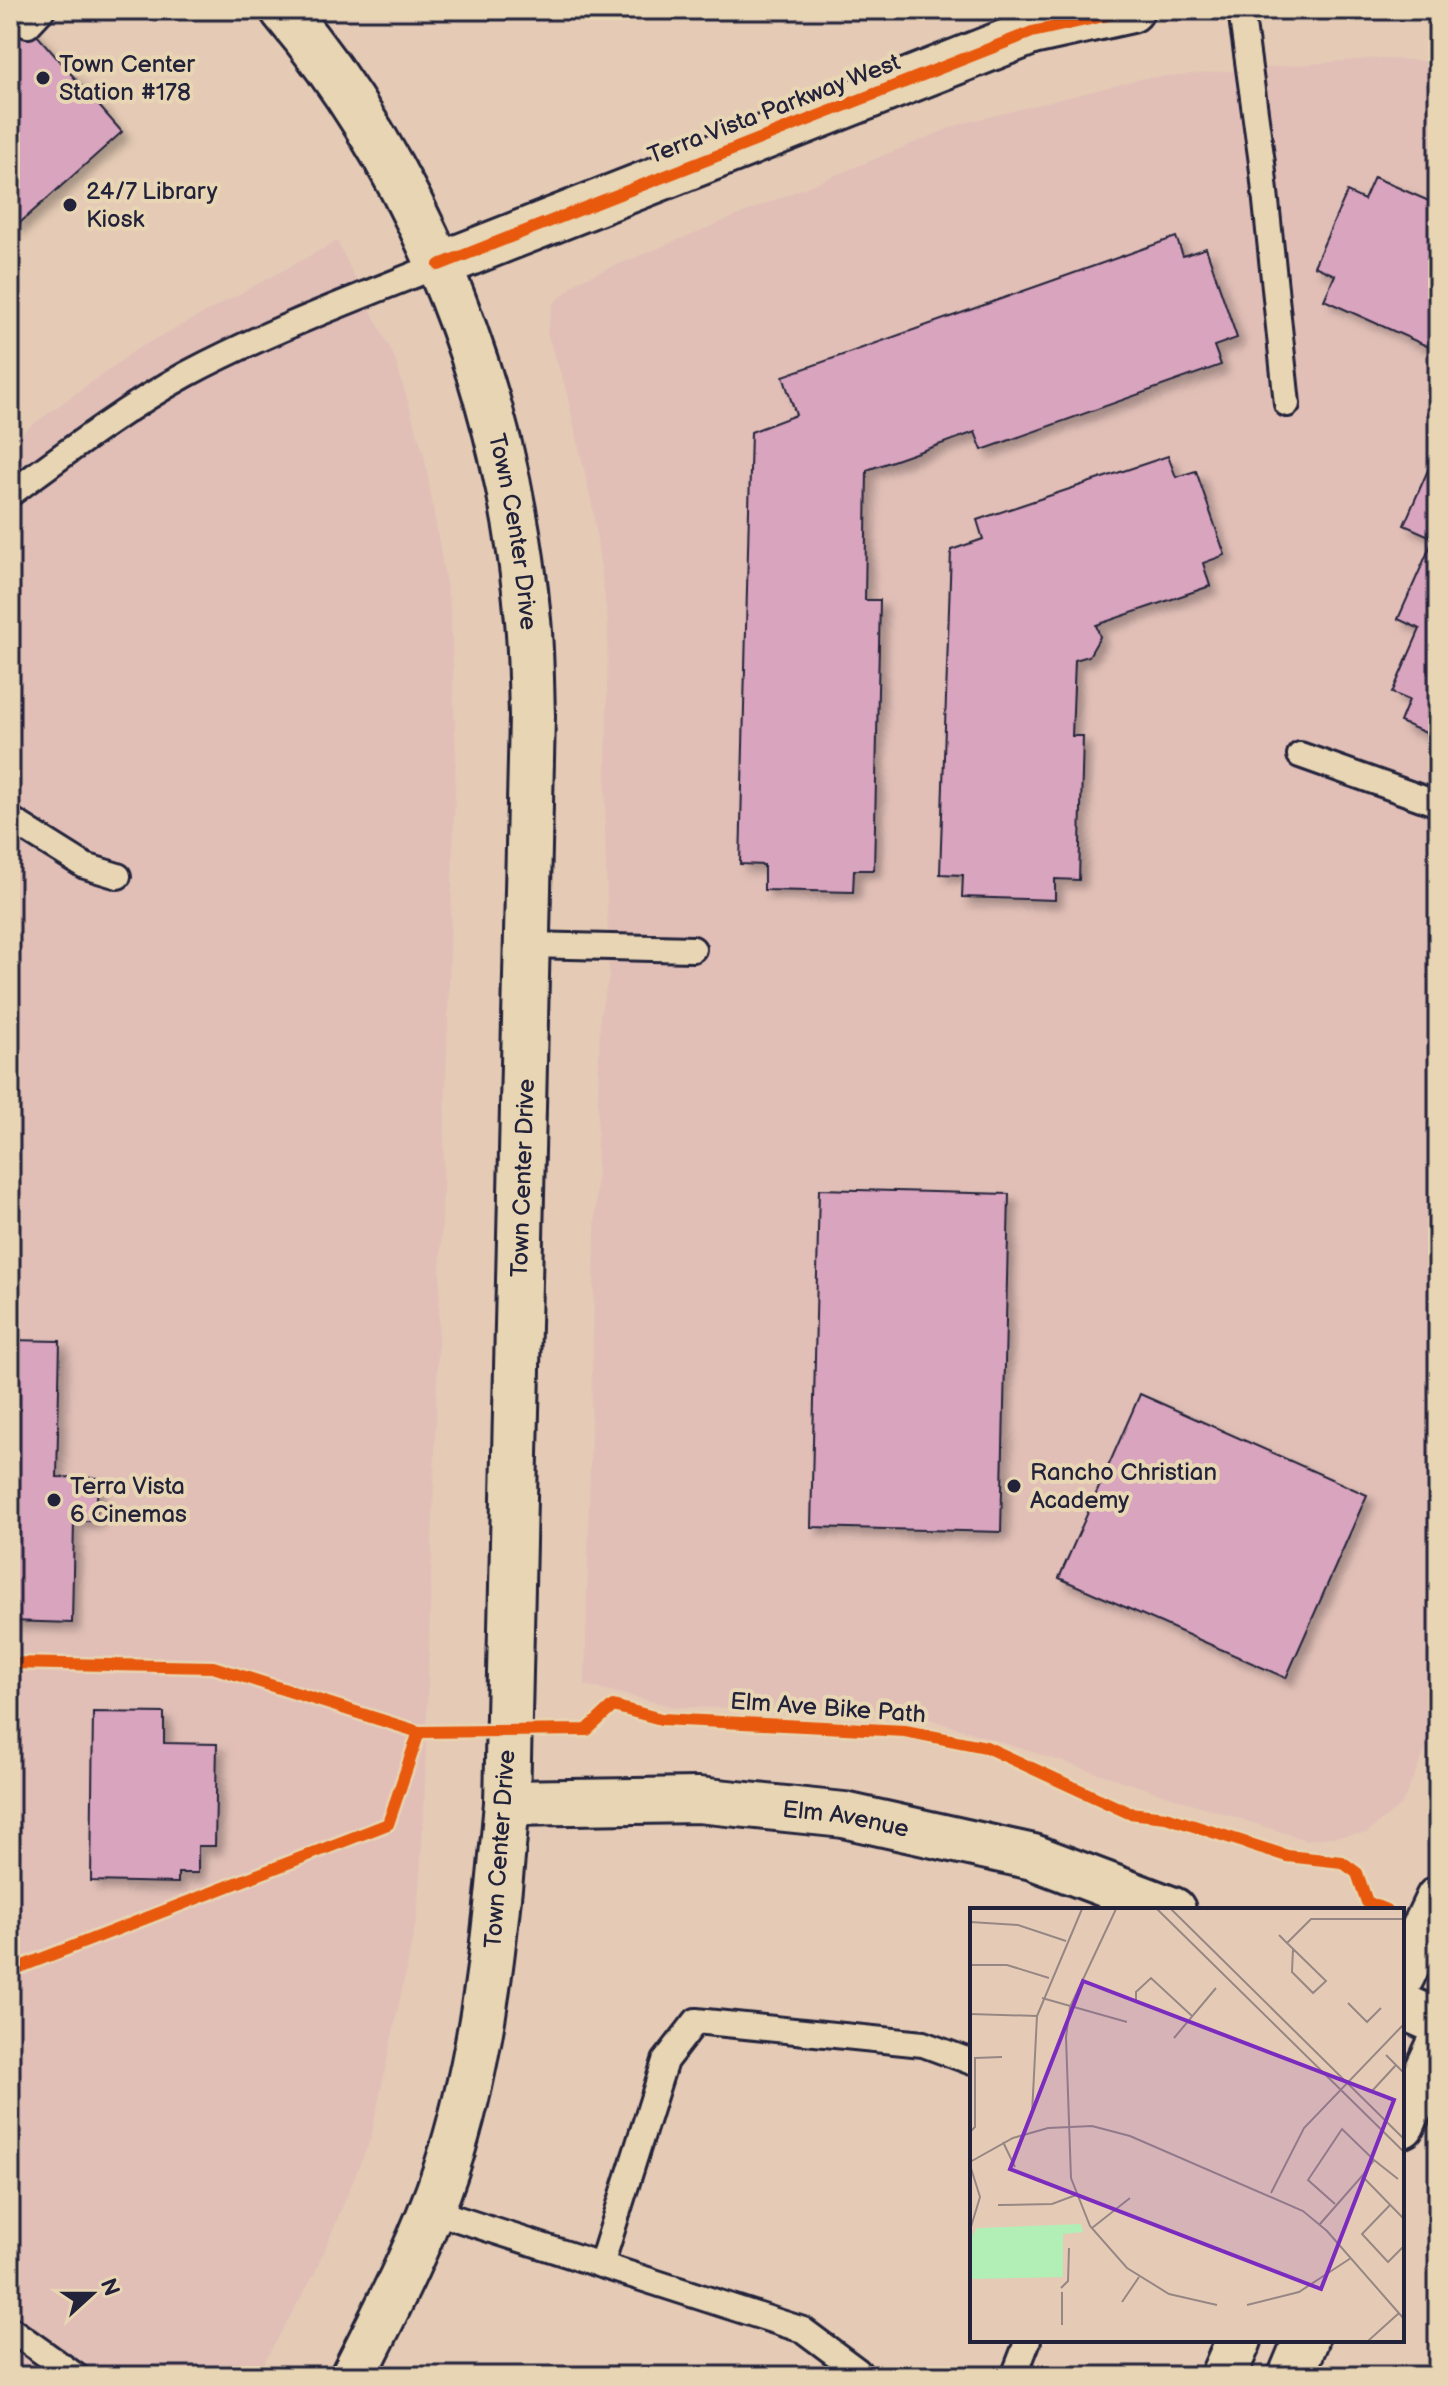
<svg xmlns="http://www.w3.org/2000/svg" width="1448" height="2386" font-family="'Balsamiq Sans',sans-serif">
	<defs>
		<filter id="shadow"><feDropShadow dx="7" dy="7" stdDeviation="4" flood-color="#0004"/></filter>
	</defs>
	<rect width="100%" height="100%" fill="#e5cbb5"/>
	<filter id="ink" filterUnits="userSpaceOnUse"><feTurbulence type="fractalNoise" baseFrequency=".0125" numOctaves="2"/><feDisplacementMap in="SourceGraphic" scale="16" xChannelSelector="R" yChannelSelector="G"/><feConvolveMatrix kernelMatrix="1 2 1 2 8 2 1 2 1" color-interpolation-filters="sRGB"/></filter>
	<g filter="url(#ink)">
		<g fill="#e1bfb7">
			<path d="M1379,58L1438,62V1721L1402,1804L1367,1833L1306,1840L904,1711L675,1707L585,1685L600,1014L609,976L605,834L608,623L593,510L565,386L547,333L553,304L578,281L960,124L1145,78Z"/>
			<path d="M337,241L395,359L424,454L451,613L456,755L424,1815L417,1918L371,2138L314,2275L256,2376H10V441L137,349Z"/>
		</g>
		<g fill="#d9a4bd" stroke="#22223b" stroke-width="2" filter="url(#shadow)">
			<path d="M10,10H15L122,132L13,229Z"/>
			<path d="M1374,177L1438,205V351L1324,300L1335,275L1314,266L1347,192L1364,200Z"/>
			<path d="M1176,237L1183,256L1206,248L1237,338L1214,346L1221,365L982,450L975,432L867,470L865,600H880L874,870H854L853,892L764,890V865L740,864L751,432L796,415L783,376Z"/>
			<path d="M1438,447V738L1400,722L1409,700L1392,693L1420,629L1398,619L1434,538L1404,525Z"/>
			<path d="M1168,456L1176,477L1196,471L1225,555L1203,563L1210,586L1096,625L1100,637L1089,656L1075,660L1072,736H1083L1079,880L1055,879V900L962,897L963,875L940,874L951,550L983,539L977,520Z"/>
			<path d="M819,1189L1009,1194L1001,1532L811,1527Z"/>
			<path d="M10,1340L60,1341L57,1477L98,1478L96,1521H74L72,1623L10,1621Z"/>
			<path d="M1140,1394L1367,1495L1286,1678L1059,1578Z"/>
			<path d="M93,1712L164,1713V1743L217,1744L215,1846H198V1873H178V1883L91,1881Z"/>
		</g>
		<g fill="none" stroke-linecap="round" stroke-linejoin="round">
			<defs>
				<g id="service">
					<path d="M1241,10L1262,163L1287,404"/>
					<path d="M28,25L42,10"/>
					<path d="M10,494C67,452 125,408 187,374C268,331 354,299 439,265"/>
					<path d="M1300,755L1438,804"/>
					<path d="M10,819L85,866L118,876"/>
					<path d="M529,945L693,949"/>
					<path d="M430,2210L803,2330L858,2371L856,2376"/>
					<path d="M601,2265L665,2061L696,2021L923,2044L972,2062"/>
					<path d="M10,2329L76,2376"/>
					<path d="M1014,2376L1028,2340"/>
				</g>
				<g id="minor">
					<path id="s1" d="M507,1803L698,1800L844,1815L1033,1857L1173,1910"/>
					<path d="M1402,2006L1438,2022"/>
				</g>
				<g id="tertiary">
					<path id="s2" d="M283,10C425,178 509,402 528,620C531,652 531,684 532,716L507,1803C496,1927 485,2051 446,2170C422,2242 387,2309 353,2376"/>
					<path d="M439,265L1032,32L1131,10"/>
				</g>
				<g id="secondary">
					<path d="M1402,1976L1438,1899"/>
					<path d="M1402,2125L1438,2048"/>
					<path d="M1223,2376L1239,2340"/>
					<path d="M1291,2376L1306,2340"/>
				</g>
			</defs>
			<use href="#service" stroke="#22223b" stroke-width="30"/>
			<use href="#minor" stroke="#22223b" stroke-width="50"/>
			<use href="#tertiary" stroke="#22223b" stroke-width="50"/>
			<use href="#secondary" stroke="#22223b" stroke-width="50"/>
			<use href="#service" stroke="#e8d5b3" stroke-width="24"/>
			<use href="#minor" stroke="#e8d5b3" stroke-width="44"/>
			<use href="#tertiary" stroke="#e8d5b3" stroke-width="44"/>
			<use href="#secondary" stroke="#e8d5b3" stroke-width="44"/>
			<defs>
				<g id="cycleway">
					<path d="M439,265L1032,32L1131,10"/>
					<path d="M10,1663L213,1667L419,1732L587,1730L613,1706L661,1719L905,1731L986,1747L1129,1813L1166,1817L1287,1856L1342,1862L1357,1873L1367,1902L1386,1910"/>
					<path d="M10,1971L388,1824L419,1732"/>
				</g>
			</defs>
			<use href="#cycleway" stroke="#e8d5b3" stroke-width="17"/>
			<use href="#cycleway" stroke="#e8590c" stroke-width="12"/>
		</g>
	</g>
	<g fill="#22223b" stroke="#e8d5b3" stroke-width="3">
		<circle cx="43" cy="78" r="8"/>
		<circle cx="70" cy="205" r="8"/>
		<circle cx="1014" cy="1486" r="8"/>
		<circle cx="54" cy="1500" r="8"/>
	</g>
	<g text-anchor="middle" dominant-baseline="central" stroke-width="8" stroke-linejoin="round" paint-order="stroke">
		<g font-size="24" fill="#22223b" stroke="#e8d5b3" text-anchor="start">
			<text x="59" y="64">Town Center<tspan x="59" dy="28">Station #178</tspan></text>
			<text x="86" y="191">24/7 Library<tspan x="86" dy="28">Kiosk</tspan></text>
			<text x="1030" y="1472">Rancho Christian<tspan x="1030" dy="28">Academy</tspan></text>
			<text x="70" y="1486">Terra Vista<tspan x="70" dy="28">6 Cinemas</tspan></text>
		</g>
		<g font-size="24" fill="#22223b" stroke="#e8d5b3">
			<text transform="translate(774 109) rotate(-21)">Terra Vista Parkway West</text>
			<text stroke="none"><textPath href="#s2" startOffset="578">Town Center Drive</textPath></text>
			<text transform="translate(523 1178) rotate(-88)">Town Center Drive</text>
			<text transform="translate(828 1708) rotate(4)">Elm Ave Bike Path</text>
			<text stroke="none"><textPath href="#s1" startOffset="340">Elm Avenue</textPath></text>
			<text transform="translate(500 1849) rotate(-86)">Town Center Drive</text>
		</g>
	</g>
	<g transform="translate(970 1908)">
		<rect width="434" height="434" fill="#e5cbb5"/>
		<path d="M111,316L113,324L93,326V369L0,371V331L7,320Z" fill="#b1efb6"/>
		<path fill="none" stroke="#978784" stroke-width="2" d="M146,1L100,99L96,129L101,270L120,318L157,360L199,386L247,397M187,1L434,244M201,1L434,231M263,1H305M0,14L48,17L96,33M309,27L317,35L341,11H434M317,35L356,73L343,85L322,64L323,41M0,57H37L79,70M72,90L157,114M166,93V84L181,70L222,108M378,95L397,114L411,100M0,106L67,108L62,206M67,108L112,1M204,130L246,80M416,147L434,165M402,183L426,157M0,224L5,219V150L32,149M33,234L45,259M404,252L428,271M0,254L43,230L78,220L122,218L160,228L333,303L357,323L434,411M0,257L10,289L0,322M301,285L334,220L434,116M365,296L338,272L372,221L404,252L392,268M28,297L82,296L106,287M420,297L392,326L418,354L434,338M350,316L392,268L434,311M122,320L160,290M91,380L98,373L99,340M152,394L169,369M277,397L329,384L381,350M92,417V384M398,433L429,405"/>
		<path fill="#7b2cbf" fill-opacity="0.15" stroke="#7b2cbf" stroke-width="4" d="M113,73L424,192L351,381L40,261Z"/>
		<rect width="434" height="434" fill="none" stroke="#22223b" stroke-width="4"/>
	</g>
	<rect width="1448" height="2386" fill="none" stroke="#e8d5b3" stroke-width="40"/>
	<rect x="20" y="20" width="1408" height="2346" fill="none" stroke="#22223b" stroke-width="3" filter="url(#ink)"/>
	<g transform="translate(92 2294) rotate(69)" stroke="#e8d5b3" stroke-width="6" paint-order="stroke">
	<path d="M0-6L14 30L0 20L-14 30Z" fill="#22223b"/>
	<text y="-12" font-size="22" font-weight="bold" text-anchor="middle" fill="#22223b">N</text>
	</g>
</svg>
